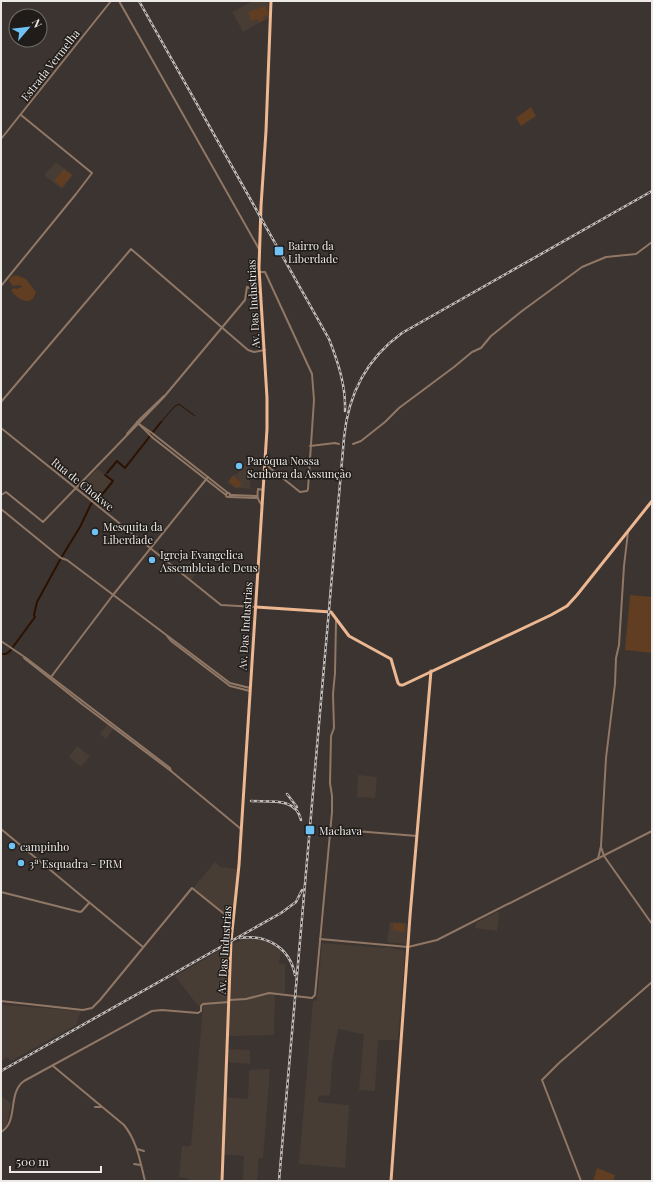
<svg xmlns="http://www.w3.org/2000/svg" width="653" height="1182" font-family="'Playfair Display',serif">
	<rect width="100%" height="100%" fill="#3b3430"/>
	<g fill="#483d35">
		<path d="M253,1H268L269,18L243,32L232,12Z"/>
		<path d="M56,162L73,175L62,189L44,175Z"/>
		<path d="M247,462L252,465L248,470L251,472L250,488L257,489L235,488L227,482L234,474L236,475Z"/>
		<path d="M97,469L113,481L102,495L94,502L78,489Z"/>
		<path d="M192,562L200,568L191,580L183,573Z"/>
		<path d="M109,723L114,728L106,739L100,734Z"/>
		<path d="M77,746L90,756L81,767L69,757Z"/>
		<path d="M358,775L377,777L375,798L357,797Z"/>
		<path d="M215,862L221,867L237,869L232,919L194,889V887Z"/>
		<path d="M497,912L499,913L497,931L475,928L476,923Z"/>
		<path d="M390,922L407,923L406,944L387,942Z"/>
		<path d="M248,938L265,940L281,950L279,963L285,964V993H278L275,995L274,1035L228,1036L227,1049L250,1050V1064L227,1062L225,1097L248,1099L249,1070L270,1069L263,1158H259L257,1181H243L244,1156L221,1154L220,1181H188V1178L179,1177L182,1146H191L203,1006H198L175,976L231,944Z"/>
		<path d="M322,943L384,948L387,947L405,951L398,1040H378L375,1091L359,1090L364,1034L351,1032V1031L338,1029L332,1062L330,1095L319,1096L318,1102L347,1105L349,1106L345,1168L299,1164L313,1001L317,1000Z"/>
		<path d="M1,1004L5,1005L81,1011L76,1025L11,1061L7,1057L1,1061Z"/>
		<path d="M1,1095L11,1104L6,1128L1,1131Z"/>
	</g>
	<g fill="#613d21">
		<path d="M265,6L269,14L263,17L264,20L259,22L257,19L251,21L248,12Z"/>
		<path d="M531,107L536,116L521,126L516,118Z"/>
		<path d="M64,169L72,175L62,187L54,181Z"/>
		<path d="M16,275L26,279L36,292C32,307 20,301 12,292V289L14,288L16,289L22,287L20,285L13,286L9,281L11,277Z"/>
		<path d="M233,476L242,483L239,487H235L229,481Z"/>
		<path d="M630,595L652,597V653L625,650Z"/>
		<path d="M393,923L405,924L404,932L393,930Z"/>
		<path d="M597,1168L615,1175L613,1181H593Z"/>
	</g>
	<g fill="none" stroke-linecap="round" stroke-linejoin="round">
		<path stroke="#2c1100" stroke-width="1" d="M161,422L174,407L179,404L195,416"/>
		<g stroke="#2c1100" stroke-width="2">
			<path d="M107,473L117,461L125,468L161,422"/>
			<path d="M34,615L37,602L61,558L80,527L91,504L100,497L113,481L105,475"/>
			<path d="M1,654H6L10,651L35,617L34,615"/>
		</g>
		<g stroke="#917765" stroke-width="2">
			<path d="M119,1L259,249"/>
			<path d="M1,139L111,1"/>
			<path d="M260,272H265L312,374L314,400L308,489L307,491L300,492L265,464"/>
			<path d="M1,286L76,194L92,173L21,115"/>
			<path d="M1,402L131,249L248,350L254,352L265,350"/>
			<path d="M137,422L153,438L226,495"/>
			<path d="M139,424L152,433L228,493"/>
			<path d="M1,428L221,605L256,607"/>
			<path d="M127,434L140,419L164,396"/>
			<path d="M353,444L361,441L385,422L399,408L454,367L472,352L481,348L491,336L522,311L582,267L606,257L636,254L652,242"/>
			<path d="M310,446L335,443L339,444"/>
			<circle cx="228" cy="495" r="2"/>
			<path d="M1,495L6,492L43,522L163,398L245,300L247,287L261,293"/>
			<path d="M231,495L257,496"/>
			<path d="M230,497L257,498"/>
			<path d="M262,505C257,499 257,497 258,489L263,490"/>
			<path d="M1,509L61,558L67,560L230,683L250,688"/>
			<path d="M167,636L171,641L230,686L250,691"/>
			<path d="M1,641L26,658L170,768L171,771"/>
			<path d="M24,658L82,704L171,771L241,829"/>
			<path d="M51,677L113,595L208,477"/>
			<path d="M1,829L143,947"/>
			<path d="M331,829L417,836"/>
			<path d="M601,847L604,856L652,924"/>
			<path d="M598,859L601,846L606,758L615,684L616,658L619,645L624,566L628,532"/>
			<path d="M1,892L80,912L82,911L89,903"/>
			<path d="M320,939L408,947L437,940L652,831"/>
			<path d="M229,1000L246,999L269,993L312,998L315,995L332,812V796L330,783L331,736L334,728L333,694L335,673L336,621"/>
			<path d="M1,1001L83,1010L92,1008L100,1000L192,888L233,921"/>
			<path d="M53,1066L124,1125C137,1141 140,1161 145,1181"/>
			<path d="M95,1107H101"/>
			<path d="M1,1132C19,1122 7,1093 24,1081L152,1011L162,1010L198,1013L201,1011V1006L203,1004L229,1002"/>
			<path d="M137,1149L144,1151"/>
			<path d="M134,1164L141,1165"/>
			<path d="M581,1181L542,1080L559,1063L652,982"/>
		</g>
		<g stroke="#ecb791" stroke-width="3">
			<path d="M256,607L331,612L349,636L391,659L398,683L400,685H403L551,615L567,606L577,595L652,501"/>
			<path d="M222,1181L231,941L239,865L267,429V398L259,268L261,206L266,131L271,1"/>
			<path d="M391,1181L410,916L431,671"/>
		</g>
		<defs>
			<g id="rail">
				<path d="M139,1L329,339C338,362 346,386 345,411"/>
				<path d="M287,794L297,807"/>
				<path d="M251,801C270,802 296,797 301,820"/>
				<path d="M240,938C267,934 290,948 295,975"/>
				<path d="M1,1071L281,913L296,902L302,890"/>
				<path d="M279,1181L344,438C348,395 366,359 402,333L652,191"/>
			</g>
		</defs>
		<use href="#rail" stroke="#c2bdba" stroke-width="2.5"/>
		<use href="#rail" stroke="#201c1a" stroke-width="1" stroke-dasharray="3" stroke-linecap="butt"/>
	</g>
	<g fill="#6fc2f4" stroke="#201c1a" stroke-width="1.5">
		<rect x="274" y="246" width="10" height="10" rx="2"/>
		<circle cx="239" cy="466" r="4"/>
		<circle cx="95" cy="532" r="4"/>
		<circle cx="152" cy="560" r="4"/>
		<rect x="305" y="825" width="10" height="10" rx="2"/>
		<circle cx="12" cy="846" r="4"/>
		<circle cx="21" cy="863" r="4"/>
	</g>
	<g text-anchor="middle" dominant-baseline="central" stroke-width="3" stroke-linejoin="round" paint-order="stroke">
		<g font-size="11" fill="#ede9e6" stroke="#201c1a">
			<text transform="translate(50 65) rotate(-52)">Estrada Vermelha</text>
			<text transform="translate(253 304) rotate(-93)">Av. Das Industrias</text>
			<text transform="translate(83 484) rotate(39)">Rua de Chokwe</text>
			<text transform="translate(245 626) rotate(-86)">Av. Das Industrias</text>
			<text transform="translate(224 950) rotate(-86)">Av. Das Industrias</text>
		</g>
		<g font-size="11" fill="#ede9e6" stroke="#201c1a" text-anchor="start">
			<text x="288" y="245">Bairro da<tspan x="288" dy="13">Liberdade</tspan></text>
			<text x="247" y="460">Paróqua Nossa<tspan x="247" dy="13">Senhora da Assunção</tspan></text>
			<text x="103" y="526">Mesquita da<tspan x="103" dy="13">Liberdade</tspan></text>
			<text x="160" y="554">Igreja Evangelica<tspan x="160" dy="13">Assembleia de Deus</tspan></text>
			<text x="319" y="830">Machava</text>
			<text x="20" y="846">campinho</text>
			<text x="29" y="863">3ª Esquadra - PRM</text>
		</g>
	</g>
	<rect width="653" height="1182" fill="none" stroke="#ede9e6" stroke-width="4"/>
	<g transform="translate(28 28) rotate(62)"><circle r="19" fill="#201c1a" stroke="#726e6c"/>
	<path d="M0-3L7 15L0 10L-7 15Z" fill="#6fc2f4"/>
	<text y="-6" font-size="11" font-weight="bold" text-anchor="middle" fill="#ede9e6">N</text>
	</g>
	<path d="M10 1166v6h91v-6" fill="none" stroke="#ede9e6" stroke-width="2"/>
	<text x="16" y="1166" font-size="12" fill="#ede9e6" stroke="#201c1a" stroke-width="3" paint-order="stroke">500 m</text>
</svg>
